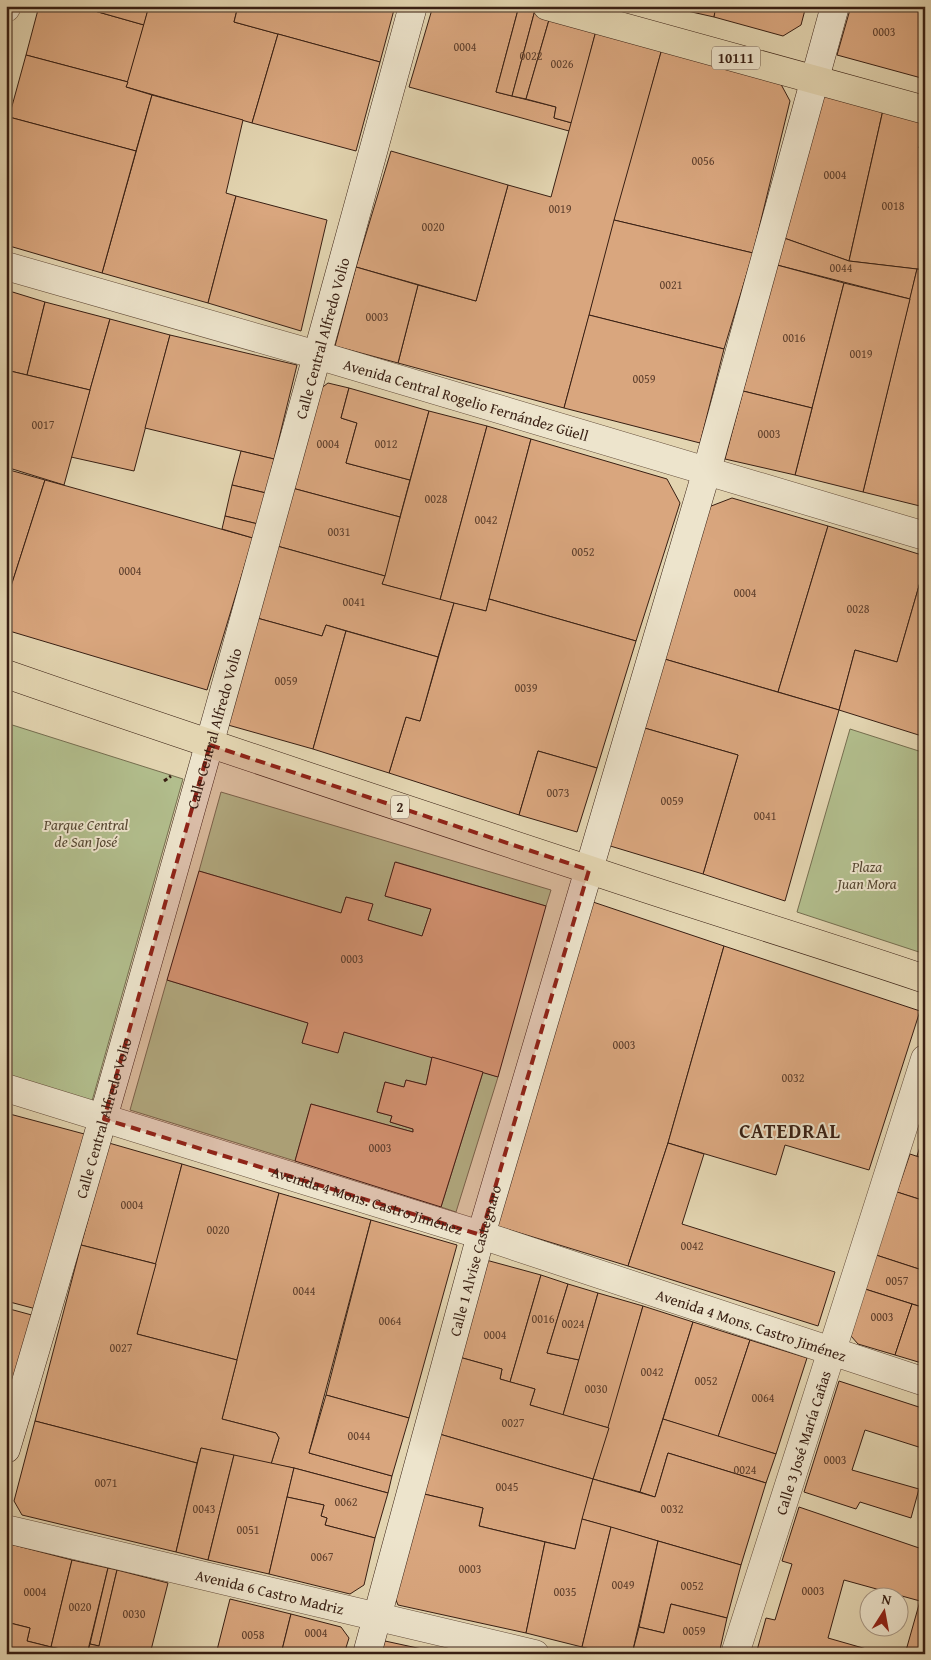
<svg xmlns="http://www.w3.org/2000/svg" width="931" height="1660" font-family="'Gentium Book Plus',serif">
	<rect width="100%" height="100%" fill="#e3d5b1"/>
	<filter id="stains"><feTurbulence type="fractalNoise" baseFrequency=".004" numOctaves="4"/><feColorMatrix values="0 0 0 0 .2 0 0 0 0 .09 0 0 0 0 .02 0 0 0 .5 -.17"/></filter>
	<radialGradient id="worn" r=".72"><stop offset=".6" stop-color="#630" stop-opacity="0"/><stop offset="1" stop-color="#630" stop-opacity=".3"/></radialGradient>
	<g fill="#b2be8d" stroke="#756e50">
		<path d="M6,723L183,779L92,1101L6,1075Z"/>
		<path d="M850,729L925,753V954L797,912Z"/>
		<path d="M221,792L551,890L546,906L396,862L385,896L431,909L422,936L368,920L372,904L346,897L341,913L199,871Z"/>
		<path d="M167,980L308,1023L302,1043L344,1032L432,1057L426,1085L406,1080L404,1087L385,1082L377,1112L392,1116L390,1122L413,1129V1132L311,1104L295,1161L130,1110Z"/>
		<path d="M483,1072L498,1077L456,1212L441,1207Z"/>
	</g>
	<g fill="#d9a67e" stroke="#381f13">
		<path d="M39,6H77L144,25L128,82L26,55Z"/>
		<path d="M77,6H149L144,25Z"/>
		<path d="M149,6H238L234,22L278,34L252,123L126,87Z"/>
		<path d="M238,6H395L380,62L234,22Z"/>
		<path d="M433,6H519L496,92L556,107L554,118L572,123L569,131L409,87Z"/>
		<path d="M519,6L535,10L512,96L496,92Z"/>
		<path d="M665,6H716L714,17Z"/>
		<path d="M716,6H806L801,25L783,36L714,17Z"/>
		<path d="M851,6H925V79L837,55Z"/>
		<path d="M535,10L551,13L526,99L512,96Z"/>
		<path d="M551,13L597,27L572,123L554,118L556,107L526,99Z"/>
		<path d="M597,27L663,45L564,408L398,363L418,285L476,301L508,185L551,197Z"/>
		<path d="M278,34L380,62L356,151L252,123Z"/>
		<path d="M663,45L776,75L790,101L753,253L614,220Z"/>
		<path d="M26,55L128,82L126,87L152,95L136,151L9,117Z"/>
		<path d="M152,95L243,120L226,193L236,196L208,303L102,273Z"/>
		<path d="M822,95L883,110L849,261L784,238Z"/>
		<path d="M883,110L925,123L919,148L925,150V270L849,261Z"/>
		<path d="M9,117L136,151L102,273L6,245V129Z"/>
		<path d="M391,151L508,185L476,301L356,267Z"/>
		<path d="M236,196L327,220L301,331L208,303Z"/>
		<path d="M614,220L753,253L724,349L589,315Z"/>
		<path d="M784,238L849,261L917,269L910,299L777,265Z"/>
		<path d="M777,265L844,283L812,408L743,391Z"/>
		<path d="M356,267L418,285L398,363L335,346Z"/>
		<path d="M917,269L925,270L924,507L863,492Z"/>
		<path d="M844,283L910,299L863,492L795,475Z"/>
		<path d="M6,290L45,302L27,375L6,370Z"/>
		<path d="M45,302L110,319L90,390L27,375Z"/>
		<path d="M589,315L724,349L700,443L564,408Z"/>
		<path d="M110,319L170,335L134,471L71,457Z"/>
		<path d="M170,335L297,365L274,459L145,428Z"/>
		<path d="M6,370L90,390L64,485L6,467Z"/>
		<path d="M328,383L349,388L341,418L357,423L346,463L410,480L400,517L292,488L316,392Z"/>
		<path d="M349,388L429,411L410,480L346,463L357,423L341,418Z"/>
		<path d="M743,391L812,408L795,475L725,459Z"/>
		<path d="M429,411L487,426L440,600L382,584Z"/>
		<path d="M487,426L531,439L486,611L440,600Z"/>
		<path d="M531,439L667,479L680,503L636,641L489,599Z"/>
		<path d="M241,451L274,459L266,493L232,485Z"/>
		<path d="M6,469L45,480L6,602Z"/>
		<path d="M45,480L253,538L207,690L6,630V602Z"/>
		<path d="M232,485L266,493L258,524L225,516Z"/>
		<path d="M292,488L400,517L385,576L277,546Z"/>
		<path d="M732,498L828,526L778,692L661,658L706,508Z"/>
		<path d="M225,516L258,524L253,538L222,529Z"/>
		<path d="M828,526L925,556V565L897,662L855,650L839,710L778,692Z"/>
		<path d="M277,546L385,576L382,584L454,603L438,657L326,625L322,636L257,618Z"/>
		<path d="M925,565V737L839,710L855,650L897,662Z"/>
		<path d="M489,599L636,641L597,768L538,751L519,815L389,773L406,717L420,721L454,603L486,611Z"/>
		<path d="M257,618L322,636L326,625L346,631L313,749L228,725Z"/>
		<path d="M346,631L438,657L420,721L406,717L389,773L313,749Z"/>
		<path d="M661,658L839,710L785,901L703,874L738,755L641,727Z"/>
		<path d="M641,727L738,755L703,874L607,845Z"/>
		<path d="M538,751L597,768L577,832L519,815Z"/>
		<path d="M395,862L546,906L498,1077L344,1032L338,1053L302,1043L308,1023L167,980L199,871L341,913L346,897L373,904L368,920L422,936L431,909L385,896Z"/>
		<path d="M593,902L724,946L668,1143L628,1266L497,1226Z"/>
		<path d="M724,946L920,1011L869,1170L785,1145L776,1175L668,1143Z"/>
		<path d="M432,1057L483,1072L441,1207L295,1161L311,1104L413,1132V1129L390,1122L392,1116L377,1112L385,1082L404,1087L406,1080L426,1085Z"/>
		<path d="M6,1113L88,1135L40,1310L6,1301Z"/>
		<path d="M925,1131V1159L917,1156Z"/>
		<path d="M109,1143L182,1164L156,1264L81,1245Z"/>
		<path d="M668,1143L704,1154L682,1224L835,1272L818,1326L628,1266Z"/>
		<path d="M910,1154L925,1159V1201L897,1192Z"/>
		<path d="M182,1164L279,1193L237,1360L137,1334Z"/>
		<path d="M897,1192L925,1201V1271L876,1255Z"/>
		<path d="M279,1193L371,1220L309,1453L392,1476L388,1493L294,1468L271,1464L279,1438L276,1433L222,1419Z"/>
		<path d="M371,1220L457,1245L409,1418L326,1395Z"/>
		<path d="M81,1245L156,1264L137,1334L237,1360L222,1419L276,1433L279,1438L271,1464L201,1448L197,1463L35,1421Z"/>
		<path d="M876,1255L925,1271V1308L865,1289Z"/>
		<path d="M486,1260L541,1275L510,1382L500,1379L502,1369L459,1357Z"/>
		<path d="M541,1275L568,1284L547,1353L579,1360L563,1415L530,1405L535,1389L510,1382Z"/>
		<path d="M568,1284L598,1293L579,1360L547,1353Z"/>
		<path d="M865,1289L912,1304L895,1355L858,1344L851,1336Z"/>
		<path d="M598,1293L643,1306L609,1428L563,1415Z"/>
		<path d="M912,1304L925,1308V1364L895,1355Z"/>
		<path d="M643,1306L693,1322L640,1492L593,1479Z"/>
		<path d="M6,1308L39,1317L16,1402L6,1400Z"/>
		<path d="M693,1322L750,1340L718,1437L663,1419Z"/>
		<path d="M750,1340L807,1358L776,1454L718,1437Z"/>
		<path d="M459,1357L502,1369L500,1379L535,1389L530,1405L609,1428L593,1479L436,1433Z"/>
		<path d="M839,1381L925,1409V1449L865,1430L852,1470L919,1489L911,1518L860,1502L856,1509L804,1492Z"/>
		<path d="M326,1395L409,1418L392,1476L309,1453Z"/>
		<path d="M663,1419L776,1454L766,1483L668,1453L655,1497L640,1492Z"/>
		<path d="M35,1421L197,1463L176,1552L22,1515L14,1501Z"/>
		<path d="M436,1433L593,1479L575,1549L479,1526L483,1508L420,1493Z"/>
		<path d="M201,1448L234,1455L208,1560L176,1552Z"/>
		<path d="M668,1453L766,1483L741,1565L582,1519L593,1479L655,1497Z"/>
		<path d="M234,1455L294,1468L269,1574L208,1560Z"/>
		<path d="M294,1468L388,1493L375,1538L325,1525L327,1518L321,1516L324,1505L287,1497Z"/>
		<path d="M420,1493L483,1508L479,1526L545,1542L526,1633L398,1605L393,1593Z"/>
		<path d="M287,1497L324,1505L321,1516L327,1518L325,1525L375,1538L364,1585L350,1594L269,1574Z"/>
		<path d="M799,1507L925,1550V1654H905L920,1601L844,1580L828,1638L884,1654H756L766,1618L775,1620L792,1564L782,1561Z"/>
		<path d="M582,1519L611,1527L582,1647L526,1633L545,1542L575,1549Z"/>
		<path d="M611,1527L658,1541L632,1654H610L582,1647Z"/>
		<path d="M658,1541L741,1565L727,1618L671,1604L664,1633L639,1627Z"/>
		<path d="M6,1543L72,1560L51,1647L27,1641L30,1628L6,1622Z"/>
		<path d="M72,1560L108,1568L87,1654L51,1647Z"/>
		<path d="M108,1568L117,1570L99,1646L90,1644Z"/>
		<path d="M117,1570L168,1583L150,1654H87L90,1644L99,1646Z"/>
		<path d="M230,1599L291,1614L281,1654H216Z"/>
		<path d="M671,1604L727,1618L719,1654H632L639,1627L664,1633Z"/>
		<path d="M291,1614L341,1627L349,1638L344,1654H281Z"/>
		<path d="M6,1622L30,1628L27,1641L79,1654H24L25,1652L6,1647Z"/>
		<path d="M385,1641L445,1654H381Z"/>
	</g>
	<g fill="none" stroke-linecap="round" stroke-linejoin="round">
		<defs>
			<g id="street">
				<path d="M6,8L7,6"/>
				<path id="s1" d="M6,266L317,355L925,536"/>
				<path id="s2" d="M6,1088L481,1235L925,1382"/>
				<path id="s3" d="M6,1529L535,1654"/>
				<path id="s4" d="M735,1654L925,1059"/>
			</g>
			<g id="secondary">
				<path id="s5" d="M6,1449C149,970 281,488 413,6"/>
				<path id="s6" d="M367,1654L481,1235L707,470L835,6"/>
			</g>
			<g id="highway">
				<path d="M547,6L925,110"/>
				<path d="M6,674C199,741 393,805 587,869C699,907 813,941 925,979"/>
			</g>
		</defs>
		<use href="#street" stroke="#634c3a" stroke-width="29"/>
		<use href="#secondary" stroke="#381f13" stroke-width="29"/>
		<use href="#highway" stroke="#381f13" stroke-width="29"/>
		<path stroke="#381f13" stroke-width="3" stroke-dasharray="4 2.5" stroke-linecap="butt" d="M164,781L171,776"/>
		<use href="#street" stroke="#ede4cc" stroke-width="28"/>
		<use href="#secondary" stroke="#ede4cc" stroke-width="28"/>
		<use href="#highway" stroke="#e3d5b1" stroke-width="28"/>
	</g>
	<path fill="#8f2418" fill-opacity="0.2" stroke="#8f2418" stroke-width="4" stroke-dasharray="10 6" stroke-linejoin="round" d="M210,745L589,870L481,1235L104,1119Z"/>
	<g text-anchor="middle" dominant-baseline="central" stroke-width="4" stroke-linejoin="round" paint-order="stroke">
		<g font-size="12" fill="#60412e">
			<text x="884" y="31">0003</text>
			<text x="465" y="46">0004</text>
			<text x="531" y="55">0022</text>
			<text x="562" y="63">0026</text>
			<text x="703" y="160">0056</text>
			<text x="835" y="174">0004</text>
			<text x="893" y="205">0018</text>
			<text x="560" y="208">0019</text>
			<text x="433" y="226">0020</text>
			<text x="841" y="267">0044</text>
			<text x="671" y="284">0021</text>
			<text x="377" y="316">0003</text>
			<text x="794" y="337">0016</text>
			<text x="861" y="353">0019</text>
			<text x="644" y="378">0059</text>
			<text x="43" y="424">0017</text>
			<text x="769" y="433">0003</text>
			<text x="328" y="443">0004</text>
			<text x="386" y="443">0012</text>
			<text x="436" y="498">0028</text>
			<text x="486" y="519">0042</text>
			<text x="339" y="531">0031</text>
			<text x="583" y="551">0052</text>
			<text x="130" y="570">0004</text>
			<text x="745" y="592">0004</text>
			<text x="354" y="601">0041</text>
			<text x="858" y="608">0028</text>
			<text x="286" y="680">0059</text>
			<text x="526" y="687">0039</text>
			<text x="558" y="792">0073</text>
			<text x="672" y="800">0059</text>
			<text x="765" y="815">0041</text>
			<text x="352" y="958">0003</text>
			<text x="624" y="1044">0003</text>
			<text x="793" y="1077">0032</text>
			<text x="380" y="1147">0003</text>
			<text x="132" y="1204">0004</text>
			<text x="218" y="1229">0020</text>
			<text x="692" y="1245">0042</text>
			<text x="897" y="1280">0057</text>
			<text x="304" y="1290">0044</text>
			<text x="882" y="1316">0003</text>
			<text x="543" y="1318">0016</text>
			<text x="390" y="1320">0064</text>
			<text x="573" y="1323">0024</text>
			<text x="495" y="1334">0004</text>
			<text x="121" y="1347">0027</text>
			<text x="652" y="1371">0042</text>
			<text x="706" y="1380">0052</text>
			<text x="596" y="1388">0030</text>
			<text x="763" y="1397">0064</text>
			<text x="513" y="1422">0027</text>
			<text x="359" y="1435">0044</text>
			<text x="835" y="1459">0003</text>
			<text x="745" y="1469">0024</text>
			<text x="106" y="1482">0071</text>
			<text x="507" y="1486">0045</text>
			<text x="346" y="1501">0062</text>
			<text x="204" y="1508">0043</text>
			<text x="672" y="1508">0032</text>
			<text x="248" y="1529">0051</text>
			<text x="322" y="1556">0067</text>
			<text x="470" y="1568">0003</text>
			<text x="623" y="1584">0049</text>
			<text x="692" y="1585">0052</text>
			<text x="813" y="1590">0003</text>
			<text x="35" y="1591">0004</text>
			<text x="565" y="1591">0035</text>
			<text x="80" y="1606">0020</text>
			<text x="134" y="1613">0030</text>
			<text x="694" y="1630">0059</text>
			<text x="316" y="1632">0004</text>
			<text x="253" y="1634">0058</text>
		</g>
		<g fill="#ede4cc" stroke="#6e5a4a" stroke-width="1">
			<rect x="712" y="46.5" width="48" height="23" rx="4"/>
			<rect x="391" y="795.5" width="18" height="23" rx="4"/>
		</g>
		<g font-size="14" font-weight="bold" fill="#381f13">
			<text x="736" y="58">10111</text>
			<text x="400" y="807">2</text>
		</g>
		<g font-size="15" fill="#381f13" stroke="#ede4cc">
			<text stroke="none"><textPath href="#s5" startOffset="1155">Calle Central Alfredo Volio</textPath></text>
			<text stroke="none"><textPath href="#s1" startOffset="479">Avenida Central Rogelio Fernández Güell</textPath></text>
			<text stroke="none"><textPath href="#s5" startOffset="750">Calle Central Alfredo Volio</textPath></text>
			<text stroke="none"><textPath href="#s5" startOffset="345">Calle Central Alfredo Volio</textPath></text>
			<text stroke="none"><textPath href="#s2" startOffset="378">Avenida 4 Mons. Castro Jiménez</textPath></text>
			<text stroke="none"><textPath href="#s6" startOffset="408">Calle 1 Alvise Castegnaro</textPath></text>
			<text stroke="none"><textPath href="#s2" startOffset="782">Avenida 4 Mons. Castro Jiménez</textPath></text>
			<text stroke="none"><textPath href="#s4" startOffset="222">Calle 3 José María Cañas</textPath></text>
			<text stroke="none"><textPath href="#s3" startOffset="271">Avenida 6 Castro Madriz</textPath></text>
		</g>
		<g font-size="15" font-style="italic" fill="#564732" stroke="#ede4cc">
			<text x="86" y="824">Parque Central<tspan x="86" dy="17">de San José</tspan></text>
			<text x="867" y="866">Plaza<tspan x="867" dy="17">Juan Mora</tspan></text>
		</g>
		<g font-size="20" font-weight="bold" letter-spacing="1" fill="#381f13" stroke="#ede4cc">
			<text x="790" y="1130">CATEDRAL</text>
		</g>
	</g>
	<rect width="931" height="1660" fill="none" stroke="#e3d5b1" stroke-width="25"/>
	<rect x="8" y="8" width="916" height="1645" fill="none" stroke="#381f13" stroke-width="2.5"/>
	<rect x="12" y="12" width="906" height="1635" fill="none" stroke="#381f13"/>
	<g transform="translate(884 1612) rotate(11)"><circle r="24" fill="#ede4cc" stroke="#a59582"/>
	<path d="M0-4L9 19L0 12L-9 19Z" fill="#8f2418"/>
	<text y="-8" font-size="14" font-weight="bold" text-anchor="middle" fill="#381f13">N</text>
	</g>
	<rect width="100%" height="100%" filter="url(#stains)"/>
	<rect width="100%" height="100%" fill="url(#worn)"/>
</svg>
